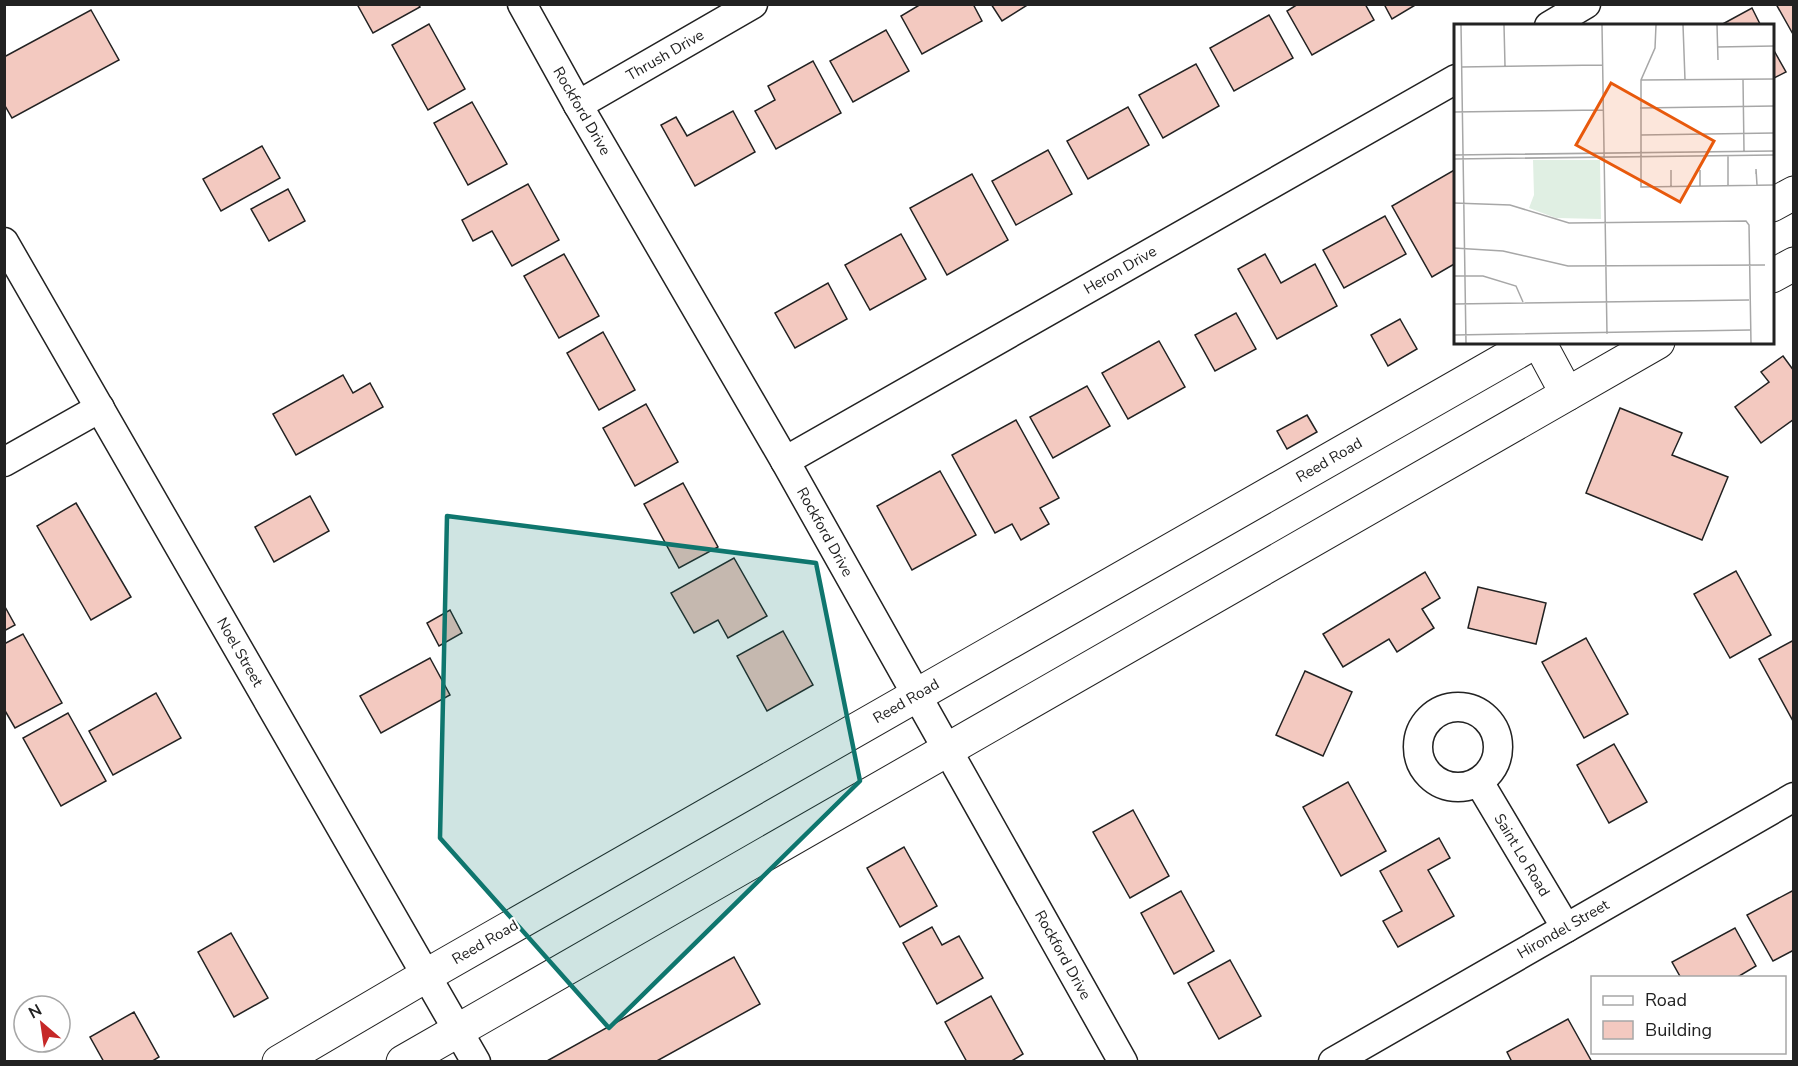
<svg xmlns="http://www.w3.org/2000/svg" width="1798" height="1066" font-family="'Nunito Sans',sans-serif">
	<rect width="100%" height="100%" fill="#fff"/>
	<g fill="#f3c9c0" stroke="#222" stroke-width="1.5">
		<path d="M357,4H418L420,7L373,33Z"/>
		<path d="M921,4H973L982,21L922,54L901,16Z"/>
		<path d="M991,4H1029L1002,21Z"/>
		<path d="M1298,4H1365L1374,20L1312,55L1287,11Z"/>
		<path d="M1384,4H1417L1392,19Z"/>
		<path d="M1776,4H1794V36Z"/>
		<path d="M1752,8L1761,26H1719Z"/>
		<path d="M91,10L119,60L12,118L4,104V57Z"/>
		<path d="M1269,15L1293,58L1234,91L1210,48Z"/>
		<path d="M429,24L465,89L428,110L392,45Z"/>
		<path d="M886,30L909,71L853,102L830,61Z"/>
		<path d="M1772,47L1786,72L1772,79Z"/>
		<path d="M813,61L841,113L776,149L755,111L775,100L768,86Z"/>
		<path d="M1196,64L1219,106L1163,138L1139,95Z"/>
		<path d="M472,102L507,164L468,185L434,123Z"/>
		<path d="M1128,107L1149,145L1088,179L1067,141Z"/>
		<path d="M733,111L755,152L695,186L661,125L676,117L687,136Z"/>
		<path d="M262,146L280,178L221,211L203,179Z"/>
		<path d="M1048,150L1072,194L1016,225L992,181Z"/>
		<path d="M1456,169V263L1432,277L1392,206Z"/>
		<path d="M972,174L1008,240L947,275L910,208Z"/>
		<path d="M528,184L559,240L512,266L492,231L473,241L462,220Z"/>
		<path d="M288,189L305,221L269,241L251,209Z"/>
		<path d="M1385,216L1406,254L1344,288L1323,250Z"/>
		<path d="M901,234L926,279L870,310L845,265Z"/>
		<path d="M564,254L599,316L559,338L524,276Z"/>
		<path d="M1265,254L1281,283L1315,264L1337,306L1277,339L1238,269Z"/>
		<path d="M828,283L847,319L795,348L775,313Z"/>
		<path d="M1236,313L1256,349L1215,371L1195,335Z"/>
		<path d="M1400,319L1417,349L1388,366L1371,335Z"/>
		<path d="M603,332L635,390L599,410L567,353Z"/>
		<path d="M1159,341L1185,387L1128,419L1102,373Z"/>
		<path d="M1783,356L1794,371V419L1761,443L1735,407L1769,382L1761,372Z"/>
		<path d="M343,375L353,393L370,383L383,407L296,455L273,414Z"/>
		<path d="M1087,386L1110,426L1053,458L1030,417Z"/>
		<path d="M646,404L678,462L635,486L603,428Z"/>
		<path d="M1620,408L1682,433L1672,455L1728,477L1702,540L1586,493Z"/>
		<path d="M1307,415L1317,432L1287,449L1277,431Z"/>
		<path d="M1016,420L1059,498L1040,508L1049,524L1021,540L1012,524L995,533L952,455Z"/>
		<path d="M940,471L976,535L912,570L877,506Z"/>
		<path d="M683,483L718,547L679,568L644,504Z"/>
		<path d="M310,496L329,531L274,562L255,527Z"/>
		<path d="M76,503L131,597L91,620L37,526Z"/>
		<path d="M734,558L767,616L728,638L718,620L694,633L671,593Z"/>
		<path d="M1736,571L1771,635L1730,658L1694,594Z"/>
		<path d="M1425,572L1440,598L1422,609L1434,628L1397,652L1389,639L1343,667L1323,634Z"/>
		<path d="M1478,587L1546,603L1536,644L1468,628Z"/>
		<path d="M4,605L15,625L4,631Z"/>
		<path d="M450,610L462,633L439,646L427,623Z"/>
		<path d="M783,631L813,685L767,711L737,656Z"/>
		<path d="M23,634L62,703L15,728L4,709V644Z"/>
		<path d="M1586,638L1628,714L1584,738L1542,662Z"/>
		<path d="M1794,640V721H1793L1759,659Z"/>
		<path d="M430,658L450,695L381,733L360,696Z"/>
		<path d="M1305,671L1352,692L1323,756L1276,735Z"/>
		<path d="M156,693L181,738L113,775L89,731Z"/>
		<path d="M68,713L106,781L61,806L23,738Z"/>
		<path d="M1614,744L1647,802L1609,823L1577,765Z"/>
		<path d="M1348,782L1386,851L1341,876L1303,807Z"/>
		<path d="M1133,810L1169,876L1130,898L1093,832Z"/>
		<path d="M1439,838L1450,858L1428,870L1454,916L1398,947L1383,921L1402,911L1380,871Z"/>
		<path d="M904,847L937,906L900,927L867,868Z"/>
		<path d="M1794,890V950L1773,961L1747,915Z"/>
		<path d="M1181,891L1214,951L1174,974L1141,913Z"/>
		<path d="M932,927L942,945L959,936L983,978L937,1004L903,943Z"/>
		<path d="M1735,928L1756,966L1736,978H1681L1672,962Z"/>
		<path d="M231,933L268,998L234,1017L198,952Z"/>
		<path d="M734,957L760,1004L655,1062H545Z"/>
		<path d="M1230,960L1261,1016L1219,1039L1188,983Z"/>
		<path d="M991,996L1023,1054L1010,1062H967L945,1022Z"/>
		<path d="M134,1012L159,1057L151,1062H104L90,1037Z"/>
		<path d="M1568,1019L1592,1062H1512L1507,1052Z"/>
	</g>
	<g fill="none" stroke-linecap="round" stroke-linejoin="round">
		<defs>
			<g id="minor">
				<path d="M522,4L578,105L785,461L1123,1062"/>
				<path d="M1549,26L1586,4"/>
				<path d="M578,105L753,4"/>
				<path d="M4,242L476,1062"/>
				<path d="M785,461L1456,79"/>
				<path d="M4,462L100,408"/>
				<circle cx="1458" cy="747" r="40"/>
				<path d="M1479,782L1566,928"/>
				<path d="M1333,1062L1794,797"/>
			</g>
			<g id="tertiary">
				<path d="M1772,205L1794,193"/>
				<path d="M1772,276L1794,264"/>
				<path d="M1539,342L1567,394"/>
				<path d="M279,1062L427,975L1535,342"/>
				<path d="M403,1062L1658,342"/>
			</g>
		</defs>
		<use href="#minor" stroke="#222" stroke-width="31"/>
		<use href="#tertiary" stroke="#222" stroke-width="35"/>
		<use href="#minor" stroke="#fff" stroke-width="28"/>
		<use href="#tertiary" stroke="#fff" stroke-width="33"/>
	</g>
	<path fill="#0f766e" fill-opacity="0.2" stroke="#0f766e" stroke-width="4.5" stroke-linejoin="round" d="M447,516L816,563L860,781L609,1028L440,838Z"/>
	<g text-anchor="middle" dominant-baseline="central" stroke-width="4.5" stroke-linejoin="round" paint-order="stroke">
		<g font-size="15" fill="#222" stroke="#fff">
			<text transform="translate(665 55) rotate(-30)">Thrush Drive</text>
			<text transform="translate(582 111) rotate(60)">Rockford Drive</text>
			<text transform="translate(1120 270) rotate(-30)">Heron Drive</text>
			<text transform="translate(1329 460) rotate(-30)">Reed Road</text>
			<text transform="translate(825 532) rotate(61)">Rockford Drive</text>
			<text transform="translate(240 652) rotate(60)">Noel Street</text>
			<text transform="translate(906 701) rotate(-30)">Reed Road</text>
			<text transform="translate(1522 855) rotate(59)">Saint Lo Road</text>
			<text transform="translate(1563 929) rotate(-30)">Hirondel Street</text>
			<text transform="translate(485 942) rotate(-30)">Reed Road</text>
			<text transform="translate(1063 955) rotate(61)">Rockford Drive</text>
		</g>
	</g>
	<g transform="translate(1454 24)">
		<rect width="320" height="320" fill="#fff"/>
		<path d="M79,136H146L147,195L102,194L75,184L80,171Z" fill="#e0efe3"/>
		<path fill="none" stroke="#a7a7a7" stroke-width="1.5" d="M7,1L12,319M50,1L51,42M148,1L153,310M202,1L201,24L187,56V163L320,161M229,1L231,56M263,1L264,36M263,23L320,22M7,43L149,41M289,55L290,127M187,56L320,55M186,84L320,82M0,88L149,86M187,111L320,109M0,131L320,127M274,131V162M0,135L320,131M302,150V145L303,161M246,151V146V162M217,152V146V163M0,179L56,181L115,199L292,197L295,201L297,319M0,224L49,227L114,242L311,241M0,252H29L62,262L69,278M0,280L295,276M0,311L296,306"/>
		<path fill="#e8590c" fill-opacity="0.15" stroke="#e8590c" stroke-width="3" d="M157,59L260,117L226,178L122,121Z"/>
		<rect width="320" height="320" fill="none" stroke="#222" stroke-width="3"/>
	</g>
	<rect width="1798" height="1066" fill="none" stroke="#222222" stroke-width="12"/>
	<rect x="1591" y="976" width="195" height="78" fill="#ffffff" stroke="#a7a7a7" stroke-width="1.5"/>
	<rect x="1603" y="996" width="30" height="9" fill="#ffffff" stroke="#a7a7a7" stroke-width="1.5"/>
	<text x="1645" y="1006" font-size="18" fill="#222222">Road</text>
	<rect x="1603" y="1021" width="30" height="18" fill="#f3c9c0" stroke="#a7a7a7" stroke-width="1.5"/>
	<text x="1645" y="1036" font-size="18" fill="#222222">Building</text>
	<g transform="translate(42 1024) rotate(331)"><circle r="28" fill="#ffffff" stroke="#a7a7a7" stroke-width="1.5"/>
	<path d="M0-4.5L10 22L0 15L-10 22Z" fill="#c62828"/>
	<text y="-9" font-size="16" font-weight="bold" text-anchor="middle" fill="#222222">N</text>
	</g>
</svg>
